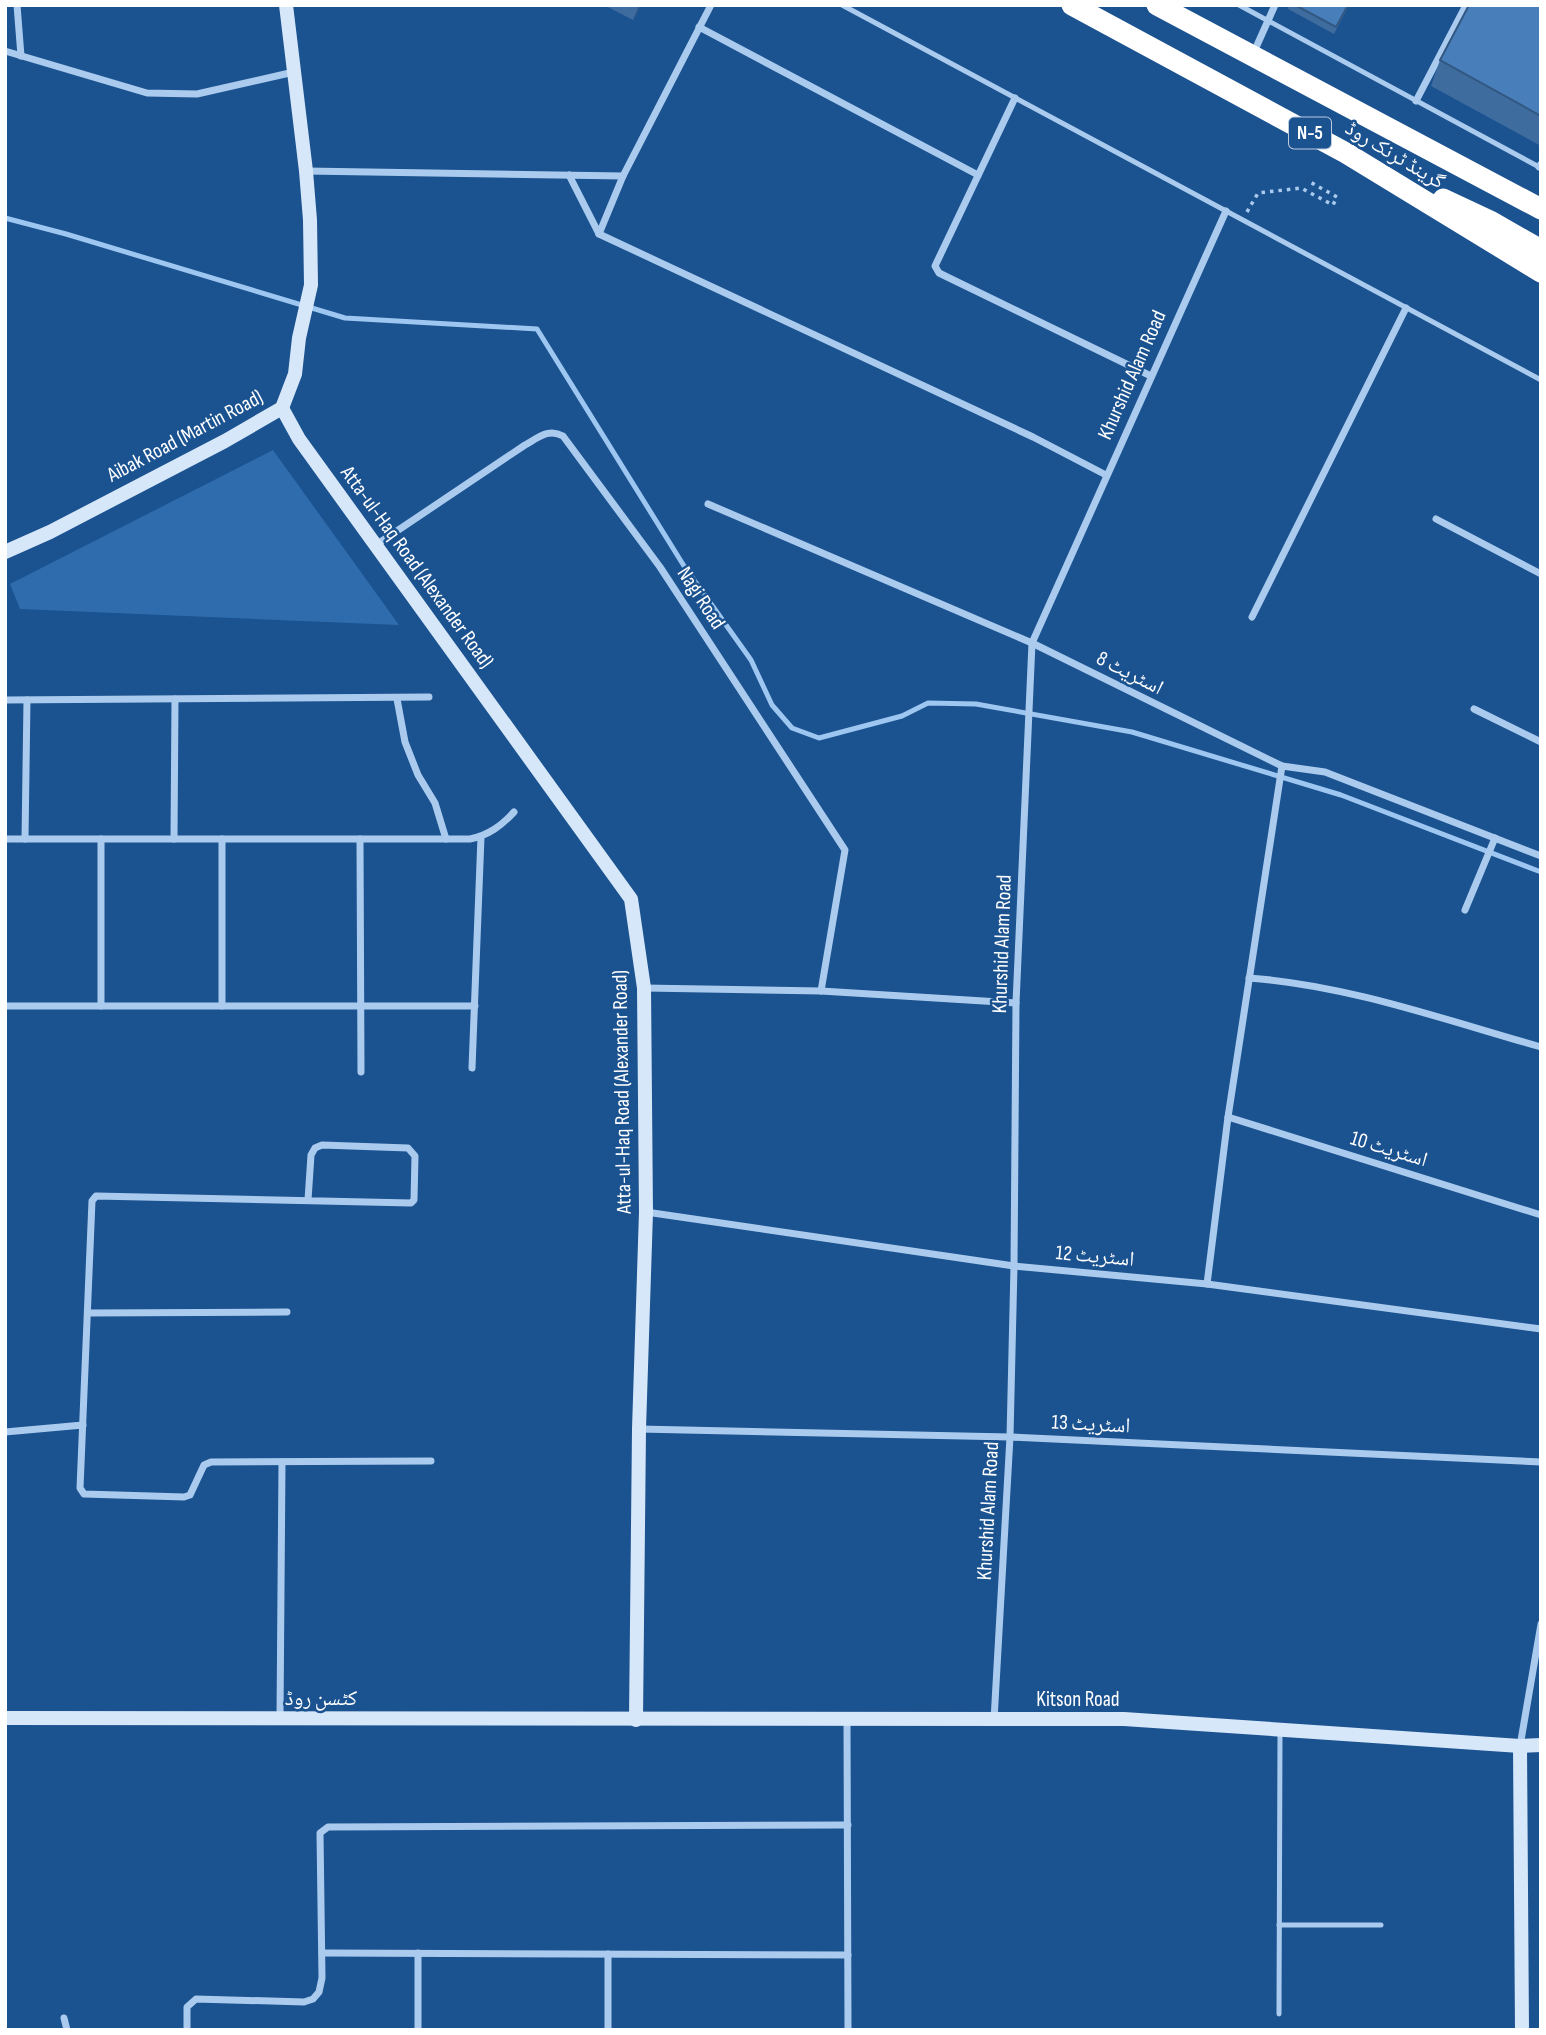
<svg xmlns="http://www.w3.org/2000/svg" width="1546" height="2035" font-family="'Sofia Sans Condensed','Noto Naskh Arabic',sans-serif">
	<rect width="100%" height="100%" fill="#1b5290"/>
	<path fill="#2e6cae" d="M273,450L399,625L20,609L10,584Z"/>
	<g fill="none" stroke-linecap="round" stroke-linejoin="round">
		<path stroke="#9dc6f0" stroke-width="5" d="M5,218L66,234L345,318L537,329L684,566L751,660L772,705L792,728L819,738L902,716L928,703L976,704L1132,732L1341,795L1541,872"/>
		<path stroke="#aacbee" stroke-width="3.5" stroke-dasharray="3.5 5" stroke-linecap="butt" d="M1247,212L1258,193L1301,188L1333,205L1337,197L1310,182"/>
		<g stroke="#aacbee" stroke-width="5">
			<path d="M842,5L1541,380"/>
			<path d="M1239,5L1541,168"/>
			<path d="M1279,1925H1381"/>
			<path d="M1279,2014L1280,1733"/>
		</g>
		<g stroke="#aacbee" stroke-width="7">
			<path d="M17,5L21,56"/>
			<path d="M699,27L978,175"/>
			<path d="M5,51L147,93L197,94L294,72"/>
			<path d="M1254,52L1275,5"/>
			<path d="M1015,98L935,266L939,273L1151,376"/>
			<path d="M1416,101L1466,5"/>
			<path d="M1539,167L1541,164"/>
			<path d="M306,171L623,176"/>
			<path d="M569,175L599,234L1033,437L1106,475"/>
			<path d="M599,234L623,176L711,5"/>
			<path d="M708,504L1032,643L1282,766L1325,772L1541,856"/>
			<path d="M1436,519L1541,574"/>
			<path d="M376,545L525,445C539,437 549,428 563,436L660,567L845,850L821,991"/>
			<path d="M1252,617L1406,308"/>
			<path d="M397,699L405,742L418,775L435,803L446,839"/>
			<path d="M5,700L429,697"/>
			<path d="M1474,709L1541,742"/>
			<path d="M5,839H470C489,835 501,826 514,812"/>
			<path d="M25,839L27,700"/>
			<path d="M101,839V1006"/>
			<path d="M174,839L175,699"/>
			<path d="M360,839L361,1072"/>
			<path d="M1465,910L1495,838"/>
			<path d="M1249,978C1348,985 1445,1020 1541,1047"/>
			<path d="M644,988L821,991L1016,1003"/>
			<path d="M5,1006H475"/>
			<path d="M222,1006V839"/>
			<path d="M472,1068L481,837"/>
			<path d="M1228,1117L1541,1215"/>
			<path d="M308,1200L311,1155L315,1148L322,1145L408,1148L415,1156L414,1200L411,1203L96,1196L92,1201L80,1488L84,1494L184,1497L190,1495L204,1465L211,1462L431,1461"/>
			<path d="M646,1212L1014,1266L1207,1284L1541,1329"/>
			<path d="M1207,1284L1228,1117L1282,766"/>
			<path d="M88,1313L287,1312"/>
			<path d="M639,1429L1010,1437L1541,1462"/>
			<path d="M5,1432L83,1425"/>
			<path d="M280,1718L282,1462"/>
			<path d="M847,1720L848,2030"/>
			<path d="M994,1720L1010,1437L1014,1266L1016,1003L1032,643L1226,211"/>
			<path d="M1520,1746L1541,1624"/>
			<path d="M322,1953L848,1955"/>
			<path d="M418,1953V2030"/>
			<path d="M608,1954V2030"/>
			<path d="M64,2018L67,2030"/>
			<path d="M187,2030V2007L196,1999L304,2002L313,1999L319,1992L322,1978L320,1833L328,1827L848,1825"/>
		</g>
		<g stroke="#d7e7fa" stroke-width="14">
			<path d="M282,408L299,439L631,899L644,988L646,1212L639,1429L636,1720"/>
			<path d="M5,552L50,532L225,441L282,408L295,374L299,338L311,285L310,220L306,171L286,5"/>
			<path d="M5,1718L1124,1719L1520,1746L1541,1745"/>
			<path d="M1520,1746L1522,2030"/>
		</g>
		<g stroke="#fff" stroke-width="21">
			<path d="M1072,5L1346,153L1541,272"/>
			<path d="M1157,5L1541,209"/>
			<path d="M1443,199L1490,221L1541,250"/>
		</g>
	</g>
	<g fill="#3e6c9f">
		<path d="M604,5H641L633,20Z"/>
		<path d="M1289,5H1349L1334,34L1288,9Z"/>
		<path d="M1541,5V146L1431,86L1440,60Z"/>
	</g>
	<path fill="#325882" d="M639,5H641L633,20Z"/>
	<g fill="#487eb9" stroke="#325882" stroke-width="2">
		<path d="M1295,5H1348L1336,27Z"/>
		<path d="M1469,5H1541V116L1440,60Z"/>
	</g>
	<g text-anchor="middle" dominant-baseline="central" stroke-width="5" stroke-linejoin="round" paint-order="stroke">
		<rect fill="#1b5290" stroke="#bbcbde" stroke-width="2" x="1289" y="117.5" width="42" height="31" rx="5"/>
		<g font-size="19" font-weight="bold" fill="#fff">
			<text x="1310" y="133">N-5</text>
		</g>
		<g font-size="21" fill="#fff" stroke="#1b5290">
			<text transform="translate(1395 155) rotate(31)">گرینڈ ٹرنک روڈ</text>
			<text transform="translate(1132 375) rotate(-66)">Khurshid Alam Road</text>
			<text transform="translate(185 436) rotate(-28)">Aibak Road (Martin Road)</text>
			<text transform="translate(417 567) rotate(54)">Atta-ul-Haq Road (Alexander Road)</text>
			<text transform="translate(701 598) rotate(57)">Nagi Road</text>
			<text transform="translate(1130 673) rotate(27)">اسٹریٹ 8</text>
			<text transform="translate(1002 944) rotate(-88)">Khurshid Alam Road</text>
			<text transform="translate(622 1092) rotate(-91)">Atta-ul-Haq Road (Alexander Road)</text>
			<text transform="translate(1389 1149) rotate(17)">اسٹریٹ 10</text>
			<text transform="translate(1095 1256) rotate(5)">اسٹریٹ 12</text>
			<text transform="translate(1091 1424) rotate(3)">اسٹریٹ 13</text>
			<text transform="translate(988 1511) rotate(-87)">Khurshid Alam Road</text>
			<text x="321" y="1698">کٹسن روڈ</text>
			<text x="1078" y="1699">Kitson Road</text>
		</g>
	</g>
	<rect width="1546" height="2035" fill="none" stroke="#ffffff" stroke-width="14"/>
</svg>
